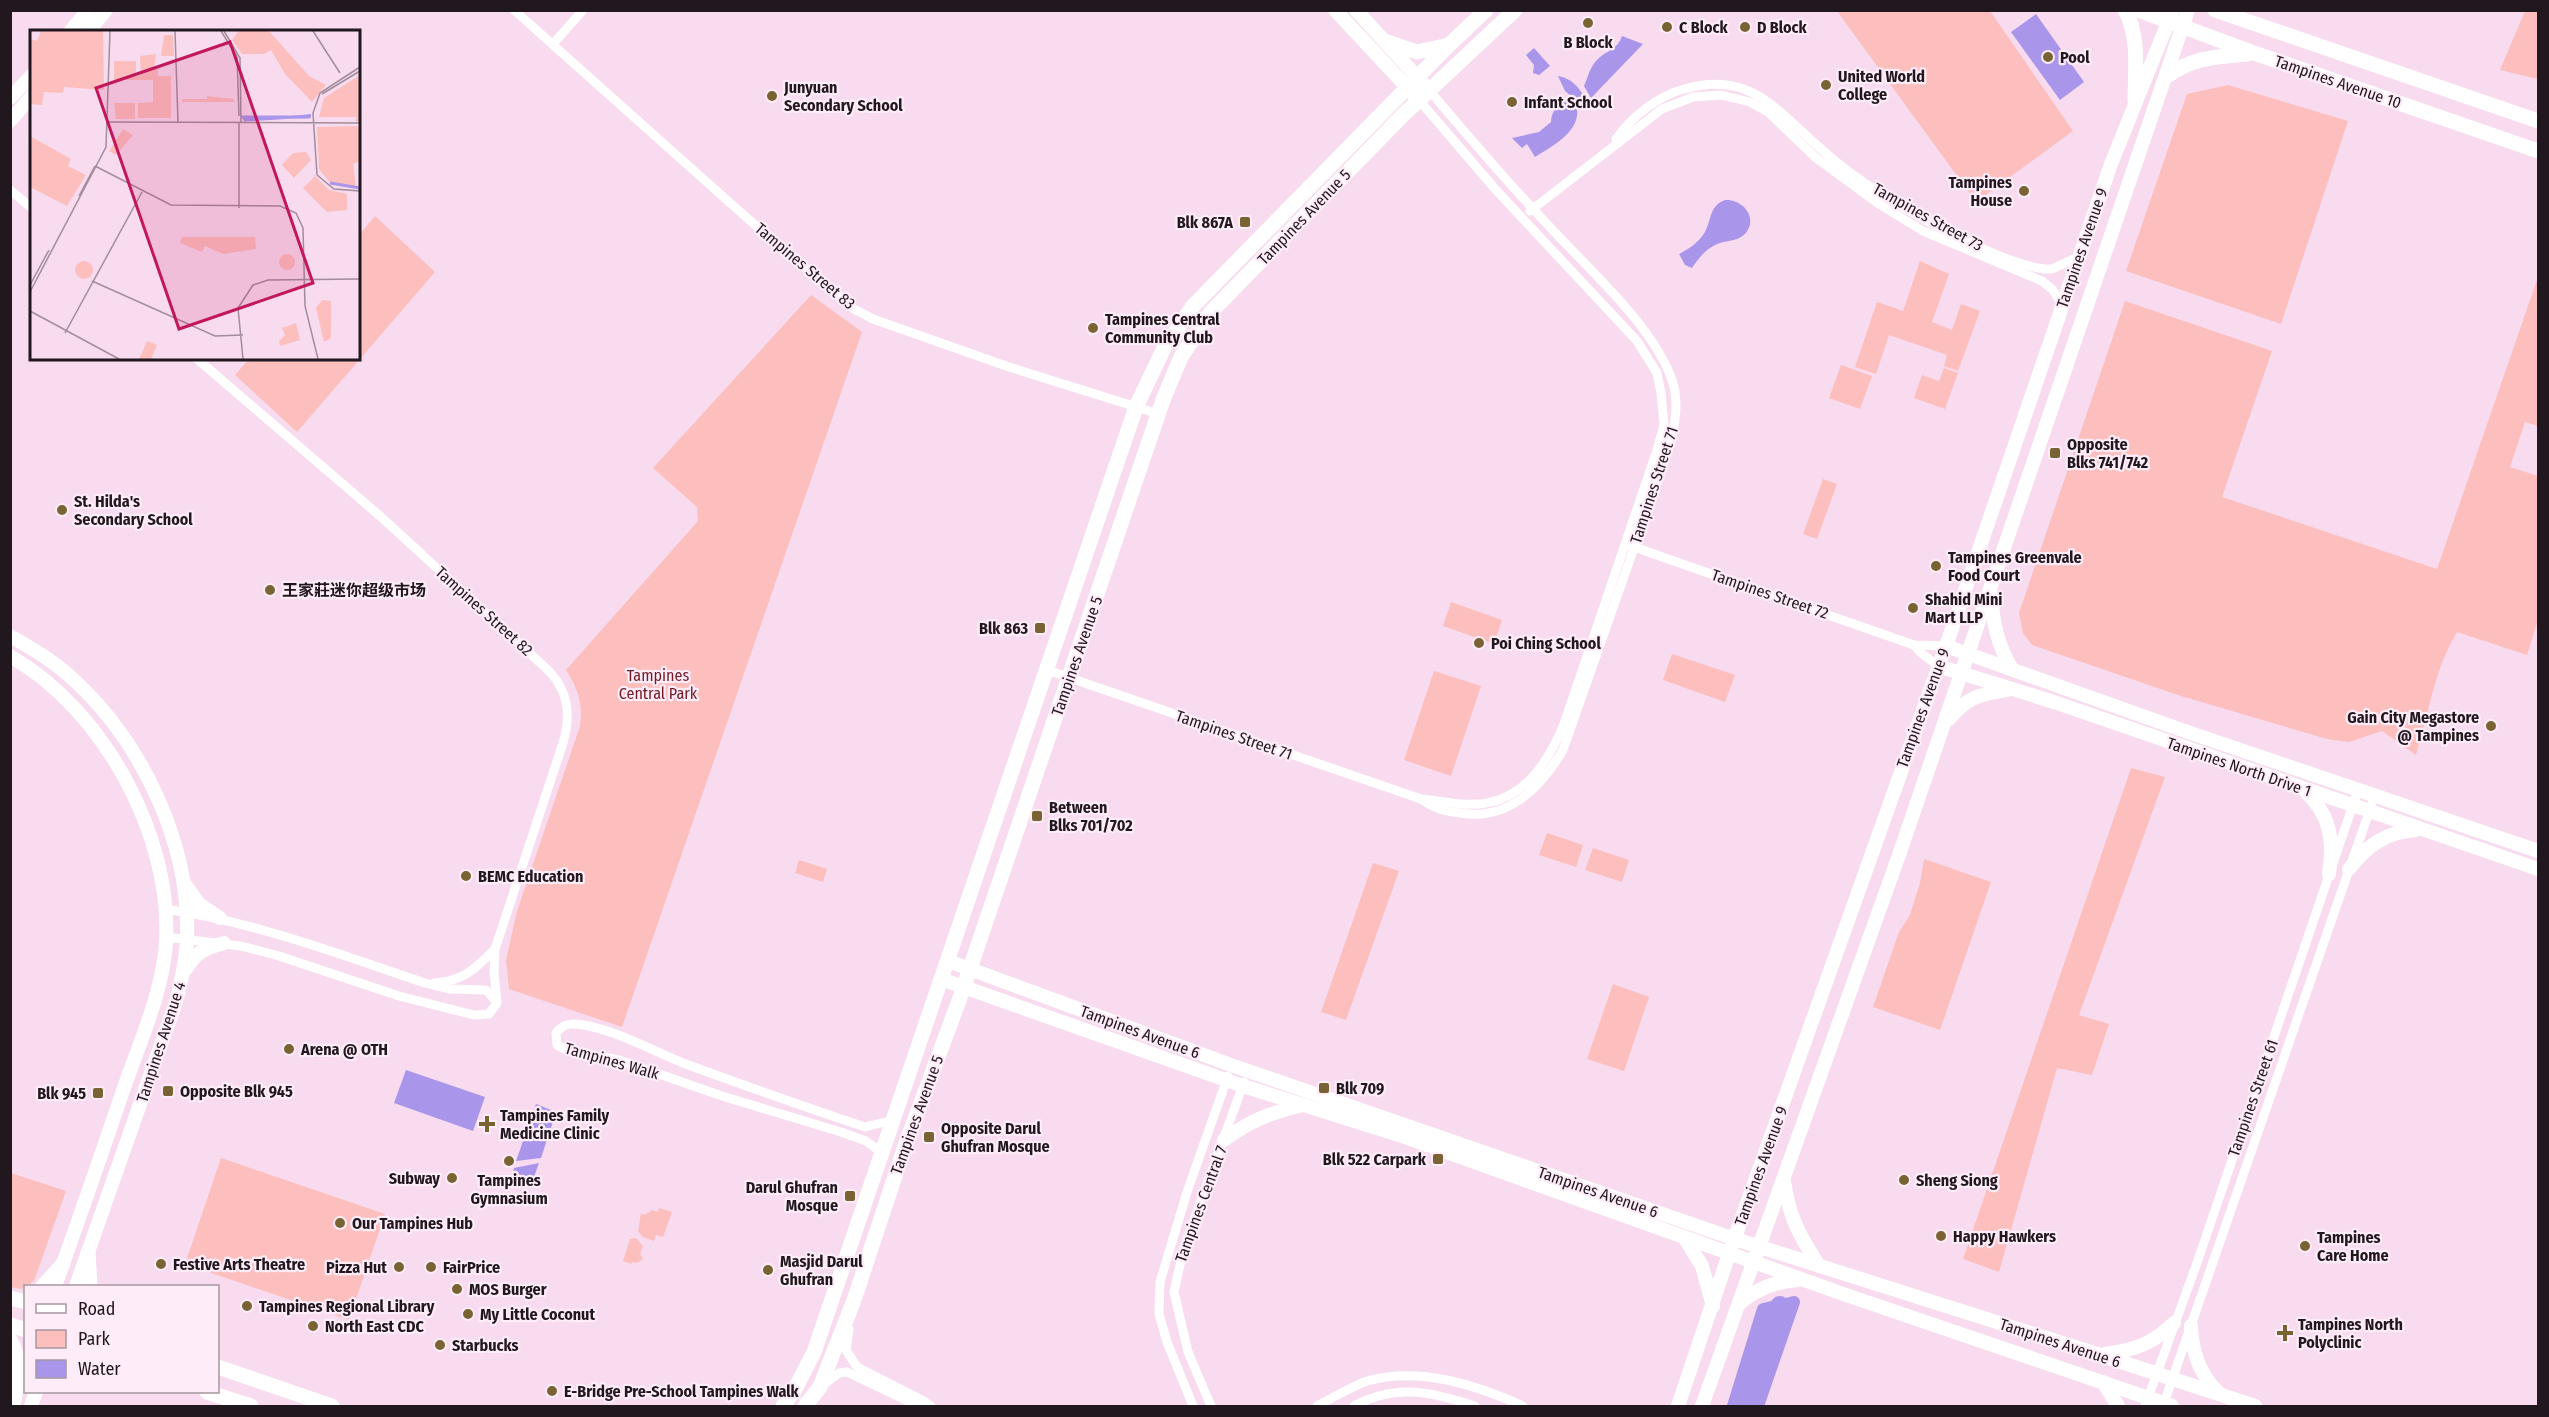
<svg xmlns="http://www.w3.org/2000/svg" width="2549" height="1417" font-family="'Fira Sans Condensed','Noto Sans SC',sans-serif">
	<rect width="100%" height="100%" fill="#f8dbef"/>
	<g fill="#fcbfbe">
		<path d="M1837,11H1990L2073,131L1976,202Z"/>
		<path d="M2525,11H2538V79L2500,70Z"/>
		<path d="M2228,85L2348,121L2281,324L2126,271L2187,94Z"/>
		<path d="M375,216L435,272L297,432L235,375L249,359L358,358L359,235Z"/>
		<path d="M1920,261L1949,274L1932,322L1952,330L1961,304L1980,311L1958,371L1944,366L1947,355L1889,335L1876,374L1855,367L1877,302L1903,311Z"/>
		<path d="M2538,277V426L2525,422L2510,467L2538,476V620L2527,655L2457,632C2434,670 2429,713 2416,755L2382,731L2349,742L2327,739L2181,696L2032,645L2023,633L2019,613L2125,301L2272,351L2222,497L2437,569Z"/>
		<path d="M811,295L862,332L622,1027L509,989L506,960L517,911L580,726C583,703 578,689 566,670L698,521L697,507L653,468Z"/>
		<path d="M1841,365L1872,376L1860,409L1829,398Z"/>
		<path d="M1944,368L1958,373L1945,409L1914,398L1922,375L1939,381Z"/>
		<path d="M1823,479L1837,484L1817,539L1803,534Z"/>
		<path d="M1451,602L1502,620L1494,644L1443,626Z"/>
		<path d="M1672,654L1735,675L1725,702L1663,680Z"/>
		<path d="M1434,671L1481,686L1451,776L1404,760Z"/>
		<path d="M2131,768L2165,777L2079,1015L2109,1024L2092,1075L2057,1068L1999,1272L1963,1259Z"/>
		<path d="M1547,833L1583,845L1576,867L1539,855Z"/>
		<path d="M1593,848L1629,860L1622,882L1585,870Z"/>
		<path d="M1924,859L1991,882L1940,1030L1873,1007L1899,932L1910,915L1920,883Z"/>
		<path d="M799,860L827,869L823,882L795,873Z"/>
		<path d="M1373,863L1399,871L1346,1020L1321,1012Z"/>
		<path d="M1613,984L1649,997L1624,1071L1587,1059Z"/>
		<path d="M221,1158L385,1214L349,1320L185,1264Z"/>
		<path d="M11,1173L66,1191L34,1281L21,1289L11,1287Z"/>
		<path d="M659,1208L672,1212L663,1237L656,1235L654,1241L643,1237L638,1231L641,1213L645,1215L652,1210L658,1212Z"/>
		<path d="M636,1238L643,1246L640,1254L643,1259L637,1263L632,1262L631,1264L623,1261L630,1239Z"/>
	</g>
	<g fill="#a996eb">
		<path d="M2036,14L2084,82L2060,100L2011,32Z"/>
		<path d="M1622,36L1643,44L1591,98L1584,86C1588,77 1590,66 1598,59C1607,50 1617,50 1622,36Z"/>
		<path d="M1534,48L1550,66L1539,75L1533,73L1534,65L1526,55Z"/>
		<path d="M1558,76C1572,79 1578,86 1585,98L1582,105L1565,91Z"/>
		<path d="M1560,97L1577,109C1580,132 1552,146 1535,157L1527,144L1522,148L1512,138L1539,132L1551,122C1551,112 1558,107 1560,97Z"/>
		<path d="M1725,200C1743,199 1759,218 1745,234C1737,242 1724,240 1715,245C1705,250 1698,259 1692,268L1685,265L1679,254C1689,249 1699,242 1705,232C1712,219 1709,206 1725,200Z"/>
		<path d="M406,1070L485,1097L473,1131L394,1103Z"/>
		<path d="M536,1104L556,1112L541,1158L516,1161Z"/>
		<path d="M539,1163L530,1188L510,1182L514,1168Z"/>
	</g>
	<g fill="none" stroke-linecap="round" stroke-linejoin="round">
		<path stroke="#a996eb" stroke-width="12" d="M1733,1406L1763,1309L1794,1302L1758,1406"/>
		<path stroke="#a996eb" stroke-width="20" d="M1747,1406L1780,1306"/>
		<g stroke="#fff" stroke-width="9">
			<path d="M514,10L747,218L854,309L873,319L1009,367L1159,414"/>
			<path d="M553,44L583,10"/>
			<path d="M1616,139C1632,116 1658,96 1684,89C1751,70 1777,111 1821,149C1840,166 1862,182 1883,195C1922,220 1999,262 2044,269H2052L2078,257"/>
			<path d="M10,190L32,208"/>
			<path d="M1530,211L1662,109L1693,97L1721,95L1750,102L1768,112L1815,157L1879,204L1923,231L2042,281L2053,290L2062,305"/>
			<path d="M1631,546L1914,645L1946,646"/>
			<path d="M1914,645L1920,652L1938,666"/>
			<path d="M1047,670L1421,799C1444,801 1469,808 1491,802C1529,794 1551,756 1564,724L1657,450L1664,425L1661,393L1657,373L1637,341L1496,190L1419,100"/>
			<path d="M1421,799C1434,809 1445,811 1460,813C1508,821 1540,789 1563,750L1665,460C1673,435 1681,406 1672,380C1653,325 1587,268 1547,224C1506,181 1468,136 1429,90"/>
			<path d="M165,909C255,922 339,954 425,983L449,989L486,990L496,1001"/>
			<path d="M166,937L241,946L279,956L399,996L474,1015L489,1014L497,1003L494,972L495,949L563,743C571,716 569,692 549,671L380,516L196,358"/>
			<path d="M434,983C464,981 475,969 495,949"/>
			<path d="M882,1153L866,1141L841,1132L722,1096L619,1060L568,1051L557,1045L556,1033C560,1028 564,1024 571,1024C602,1023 653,1051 683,1063C743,1085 804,1107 865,1127L893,1120"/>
			<path d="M849,1329L846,1350L857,1367L922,1400L931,1406"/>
			<path d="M822,1386L839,1373L847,1372L918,1406"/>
			<path d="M1193,1406L1167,1342L1159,1314L1160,1282L1187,1192L1228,1076"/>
			<path d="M1211,1406L1188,1352L1174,1292L1184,1247L1244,1082"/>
			<path d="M1317,1406C1333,1398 1350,1387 1367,1381C1419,1366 1476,1385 1523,1406"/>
			<path d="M1354,1406C1396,1383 1432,1392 1475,1406"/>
			<path d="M2145,1406L2197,1263L2358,790"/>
			<path d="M2163,1406L2375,795"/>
		</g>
		<g stroke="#fff" stroke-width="14">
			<path d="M1335,10L1419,100"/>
			<path d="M1356,10L1429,90"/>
			<path d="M70,32L88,10"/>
			<path d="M88,32L106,10"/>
			<path d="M10,98L32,75"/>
			<path d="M10,121L32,96"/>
			<path d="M1991,594C1993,623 1997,644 2012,669"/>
			<path d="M10,636C33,649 55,662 74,680C143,744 191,845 187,940C186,961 181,982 176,1002L76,1286"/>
			<path d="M1946,646L2182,730L2538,851"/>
			<path d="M10,656C103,709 172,835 166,942C163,991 141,1039 125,1085C102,1152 79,1220 55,1286"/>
			<path d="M1938,666L2054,702L2538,869"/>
			<path d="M1949,719C1968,696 1979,695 2007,690"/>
			<path d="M2306,792C2331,816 2334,841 2329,874"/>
			<path d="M2349,869C2368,845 2385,832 2416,830"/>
			<path d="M184,883L199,904L220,918"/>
			<path d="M948,961L1231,1065L1735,1239L2100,1355L2255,1406"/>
			<path d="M186,969C196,952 205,948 224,943"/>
			<path d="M941,979L1243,1086L1399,1135L1846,1295L2172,1406"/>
			<path d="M1224,1140C1251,1120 1270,1113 1303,1105"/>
			<path d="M1784,1181C1789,1218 1800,1236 1819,1266"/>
			<path d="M1684,1237L1702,1266L1713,1306"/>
			<path d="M1740,1303C1758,1288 1775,1282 1798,1280"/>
			<path d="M2191,1326C2192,1352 2200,1376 2220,1394"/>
			<path d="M2105,1354C2134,1350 2153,1344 2174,1323"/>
			<path d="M2103,1382L2118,1406"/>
			<path d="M31,1406L36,1392"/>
			<path d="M1678,1406L1729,1254L1946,646L2111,164L2173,10"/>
			<path d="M1702,1406L1899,855L2188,10"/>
		</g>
		<g stroke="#fff" stroke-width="15">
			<path d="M2125,10C2140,36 2135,72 2135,101"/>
			<path d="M2138,10L2254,53L2538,151"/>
			<path d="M2215,10L2538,121"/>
			<path d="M1385,41L1417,52L1449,45"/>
			<path d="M2166,77C2193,57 2216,57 2248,54"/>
			<path d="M88,1252L90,1286"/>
			<path d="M43,1286L63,1264"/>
			<path d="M10,1298L26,1302"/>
			<path d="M10,1325L26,1330"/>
			<path d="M10,1340C22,1359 17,1380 14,1401"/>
			<path d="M218,1367L332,1406"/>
			<path d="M207,1392L251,1406"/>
			<path d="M783,1406L794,1391L814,1352L1136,407L1165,346L1193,306L1449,45L1486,10"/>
			<path d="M805,1406L820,1387L854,1300L905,1146L961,995L1163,400L1181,357L1211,312L1403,115L1515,10"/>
		</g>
	</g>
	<g fill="#7a6333" stroke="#feecf8" stroke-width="2">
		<circle cx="1588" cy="23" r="6"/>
		<circle cx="1667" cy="27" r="6"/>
		<circle cx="1745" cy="27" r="6"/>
		<circle cx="2048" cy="57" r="6"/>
		<circle cx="1826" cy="85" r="6"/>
		<circle cx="772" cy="96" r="6"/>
		<circle cx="1512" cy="102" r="6"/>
		<circle cx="2024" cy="191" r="6"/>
		<rect x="1239" y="216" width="12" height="12" rx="3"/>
		<circle cx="1093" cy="328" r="6"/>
		<rect x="2049" y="447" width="12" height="12" rx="3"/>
		<circle cx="62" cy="510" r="6"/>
		<circle cx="1936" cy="566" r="6"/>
		<circle cx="270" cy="590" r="6"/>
		<circle cx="1913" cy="608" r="6"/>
		<rect x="1034" y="622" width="12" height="12" rx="3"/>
		<circle cx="1479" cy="643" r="6"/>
		<circle cx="2491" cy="726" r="6"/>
		<rect x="1031" y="810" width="12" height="12" rx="3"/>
		<circle cx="466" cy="876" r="6"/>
		<circle cx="289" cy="1049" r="6"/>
		<rect x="1318" y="1082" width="12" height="12" rx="3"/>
		<rect x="162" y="1085" width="12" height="12" rx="3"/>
		<rect x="92" y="1087" width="12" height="12" rx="3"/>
		<path d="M484 1115h6v6h6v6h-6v6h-6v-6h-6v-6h6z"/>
		<rect x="923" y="1131" width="12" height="12" rx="3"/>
		<rect x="1432" y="1153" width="12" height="12" rx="3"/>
		<circle cx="509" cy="1161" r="6"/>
		<circle cx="452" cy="1178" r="6"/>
		<circle cx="1904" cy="1180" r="6"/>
		<rect x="844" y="1190" width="12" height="12" rx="3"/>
		<circle cx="340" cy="1223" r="6"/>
		<circle cx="1941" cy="1236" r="6"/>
		<circle cx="2305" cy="1246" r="6"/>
		<circle cx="161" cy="1264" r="6"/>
		<circle cx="399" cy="1267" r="6"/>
		<circle cx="431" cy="1267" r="6"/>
		<circle cx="768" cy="1270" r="6"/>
		<circle cx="457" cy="1289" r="6"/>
		<circle cx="247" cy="1306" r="6"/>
		<circle cx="468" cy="1314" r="6"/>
		<circle cx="313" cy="1326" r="6"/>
		<path d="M2282 1324h6v6h6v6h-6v6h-6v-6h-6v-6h6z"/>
		<circle cx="440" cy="1345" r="6"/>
		<circle cx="552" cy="1391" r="6"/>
	</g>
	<g text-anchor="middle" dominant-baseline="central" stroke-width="4.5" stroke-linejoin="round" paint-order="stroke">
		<g font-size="16" font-weight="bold" fill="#21171e" stroke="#feecf8" text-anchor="start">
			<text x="1679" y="27">C Block</text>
			<text x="1757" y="27">D Block</text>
			<text x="1588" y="42" text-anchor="middle">B Block</text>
			<text x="2060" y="57">Pool</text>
			<text x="1838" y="76">United World<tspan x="1838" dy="18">College</tspan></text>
			<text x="784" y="87">Junyuan<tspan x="784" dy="18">Secondary School</tspan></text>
			<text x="1524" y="102">Infant School</text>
			<text x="2012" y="182" text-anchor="end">Tampines<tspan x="2012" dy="18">House</tspan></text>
			<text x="1233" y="222" text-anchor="end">Blk 867A</text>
			<text x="1105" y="319">Tampines Central<tspan x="1105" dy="18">Community Club</tspan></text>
			<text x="2067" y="444">Opposite<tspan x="2067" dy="18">Blks 741/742</tspan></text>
			<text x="74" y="501">St. Hilda's<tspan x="74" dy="18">Secondary School</tspan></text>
			<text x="1948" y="557">Tampines Greenvale<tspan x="1948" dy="18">Food Court</tspan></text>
			<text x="282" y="590">王家莊迷你超级市场</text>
			<text x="1925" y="599">Shahid Mini<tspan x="1925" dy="18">Mart LLP</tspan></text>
			<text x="1028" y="628" text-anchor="end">Blk 863</text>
			<text x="1491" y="643">Poi Ching School</text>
			<text x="2479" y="717" text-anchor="end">Gain City Megastore<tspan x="2479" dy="18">@ Tampines</tspan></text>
			<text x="1049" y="807">Between<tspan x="1049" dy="18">Blks 701/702</tspan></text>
			<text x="478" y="876">BEMC Education</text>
			<text x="301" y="1049">Arena @ OTH</text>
			<text x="1336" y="1088">Blk 709</text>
			<text x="180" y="1091">Opposite Blk 945</text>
			<text x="86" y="1093" text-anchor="end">Blk 945</text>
			<text x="500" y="1115">Tampines Family<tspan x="500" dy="18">Medicine Clinic</tspan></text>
			<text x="941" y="1128">Opposite Darul<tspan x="941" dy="18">Ghufran Mosque</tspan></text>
			<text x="1426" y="1159" text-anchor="end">Blk 522 Carpark</text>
			<text x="440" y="1178" text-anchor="end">Subway</text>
			<text x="509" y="1180" text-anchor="middle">Tampines<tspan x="509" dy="18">Gymnasium</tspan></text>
			<text x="1916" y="1180">Sheng Siong</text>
			<text x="838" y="1187" text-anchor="end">Darul Ghufran<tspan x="838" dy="18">Mosque</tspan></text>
			<text x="352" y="1223">Our Tampines Hub</text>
			<text x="1953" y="1236">Happy Hawkers</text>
			<text x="2317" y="1237">Tampines<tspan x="2317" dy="18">Care Home</tspan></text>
			<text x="780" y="1261">Masjid Darul<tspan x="780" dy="18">Ghufran</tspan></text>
			<text x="173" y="1264">Festive Arts Theatre</text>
			<text x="387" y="1267" text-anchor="end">Pizza Hut</text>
			<text x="443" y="1267">FairPrice</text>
			<text x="469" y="1289">MOS Burger</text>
			<text x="259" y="1306">Tampines Regional Library</text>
			<text x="480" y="1314">My Little Coconut</text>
			<text x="2298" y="1324">Tampines North<tspan x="2298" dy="18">Polyclinic</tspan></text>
			<text x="325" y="1326">North East CDC</text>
			<text x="452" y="1345">Starbucks</text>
			<text x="564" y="1391">E-Bridge Pre-School Tampines Walk</text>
		</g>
		<g font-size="16" fill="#21171e" stroke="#feecf8">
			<text transform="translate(2338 82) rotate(19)">Tampines Avenue 10</text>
			<text transform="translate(1304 217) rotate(-46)">Tampines Avenue 5</text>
			<text transform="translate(1928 217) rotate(29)">Tampines Street 73</text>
			<text transform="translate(2082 248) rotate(-71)">Tampines Avenue 9</text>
			<text transform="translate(805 266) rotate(40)">Tampines Street 83</text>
			<text transform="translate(1654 485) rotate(-72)">Tampines Street 71</text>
			<text transform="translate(1770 594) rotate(19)">Tampines Street 72</text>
			<text transform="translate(484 611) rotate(42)">Tampines Street 82</text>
			<text transform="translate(1077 656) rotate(-71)">Tampines Avenue 5</text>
			<text transform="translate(1923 708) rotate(-70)">Tampines Avenue 9</text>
			<text transform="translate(1234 735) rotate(19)">Tampines Street 71</text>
			<text transform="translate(2239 767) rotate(19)">Tampines North Drive 1</text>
			<text transform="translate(1140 1032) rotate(20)">Tampines Avenue 6</text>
			<text transform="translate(161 1042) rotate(-72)">Tampines Avenue 4</text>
			<text transform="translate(612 1061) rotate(16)">Tampines Walk</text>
			<text transform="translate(2253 1098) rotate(-71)">Tampines Street 61</text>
			<text transform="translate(917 1115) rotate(-70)">Tampines Avenue 5</text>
			<text transform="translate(1761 1166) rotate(-70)">Tampines Avenue 9</text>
			<text transform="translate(1598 1192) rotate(19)">Tampines Avenue 6</text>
			<text transform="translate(1201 1204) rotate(-70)">Tampines Central 7</text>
			<text transform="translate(2060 1343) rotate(18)">Tampines Avenue 6</text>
		</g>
		<g font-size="16" fill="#721a24" stroke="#feecf8">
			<text x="658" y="675">Tampines<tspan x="658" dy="18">Central Park</tspan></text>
		</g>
	</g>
	<g transform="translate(30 30)">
		<rect width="330" height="330" fill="#f8dbef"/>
		<path d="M11,1H73L74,60L34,57L33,63L14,62L12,75L0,74L1,9L7,11ZM209,1H239L279,46L296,55L282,72L255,44L241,20L234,24H212L202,10ZM134,5H143L144,26H131ZM110,26L126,24L124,38L128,39V46H141V88H108V73L123,72V50H84V31H106V46H111ZM330,45V92L325,91L327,87H289L294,68ZM177,66L204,69V72H152V69H177ZM84,73H105V89H86ZM330,96V131L323,134L326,157L301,154L289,139L287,97ZM93,99L103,105L86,125L79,121ZM0,106L41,129L38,136L56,145L37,176L0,157ZM263,123L276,122L281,130L264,148L252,135ZM285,146L299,160L317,164V180L297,182L273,158ZM152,207H225L226,219L193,224L175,216L172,222L150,213ZM249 232a8 8 0 1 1 16 0a8 8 0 1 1-16 0ZM45 240a9 9 0 1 1 18 0a9 9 0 1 1-18 0ZM292,270L301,271V308L294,312L286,278ZM266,293L270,310L250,316L249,311L255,305L252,298ZM117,311L127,315L121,329H109Z" fill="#fcbfbe"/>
		<path fill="none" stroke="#a996eb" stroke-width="3" d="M281,86L215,90L213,87H261ZM214,88L280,87M300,153L330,158"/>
		<path fill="none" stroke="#a28d9b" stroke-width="1.5" d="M145,1L148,92M191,1L207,27L209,86M194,1L210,28L211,92M283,1L310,43M330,37L290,63L283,83L287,145L304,159L330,161M292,64L330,41M78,92L330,93M65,136L141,175L250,176L266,183L273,198L275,276L288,329M49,166L65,136M209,178V93M62,251L185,306L213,305M0,255L19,220M0,262L76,117L80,1M0,281L89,329M35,303L112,162M213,329L208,278L223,255L238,250L330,249"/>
		<path fill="#c2185b" fill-opacity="0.15" stroke="#c2185b" stroke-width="3" d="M200,12L283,253L149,299L66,58Z"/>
		<rect width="330" height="330" fill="none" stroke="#21171e" stroke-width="3"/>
	</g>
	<rect width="2549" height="1417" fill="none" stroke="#21171e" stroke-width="24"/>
	<rect x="24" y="1285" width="195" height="108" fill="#feecf8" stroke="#a697a1" stroke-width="1.5"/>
	<rect x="36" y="1304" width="30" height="9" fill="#ffffff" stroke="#a697a1" stroke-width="1.5"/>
	<text x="78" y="1315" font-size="18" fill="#21171e">Road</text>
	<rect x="36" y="1330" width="30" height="18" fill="#fcbfbe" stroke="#a697a1" stroke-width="1.5"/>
	<text x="78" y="1345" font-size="18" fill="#21171e">Park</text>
	<rect x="36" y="1360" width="30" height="18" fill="#a996eb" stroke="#a697a1" stroke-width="1.5"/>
	<text x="78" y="1375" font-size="18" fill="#21171e">Water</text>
</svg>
